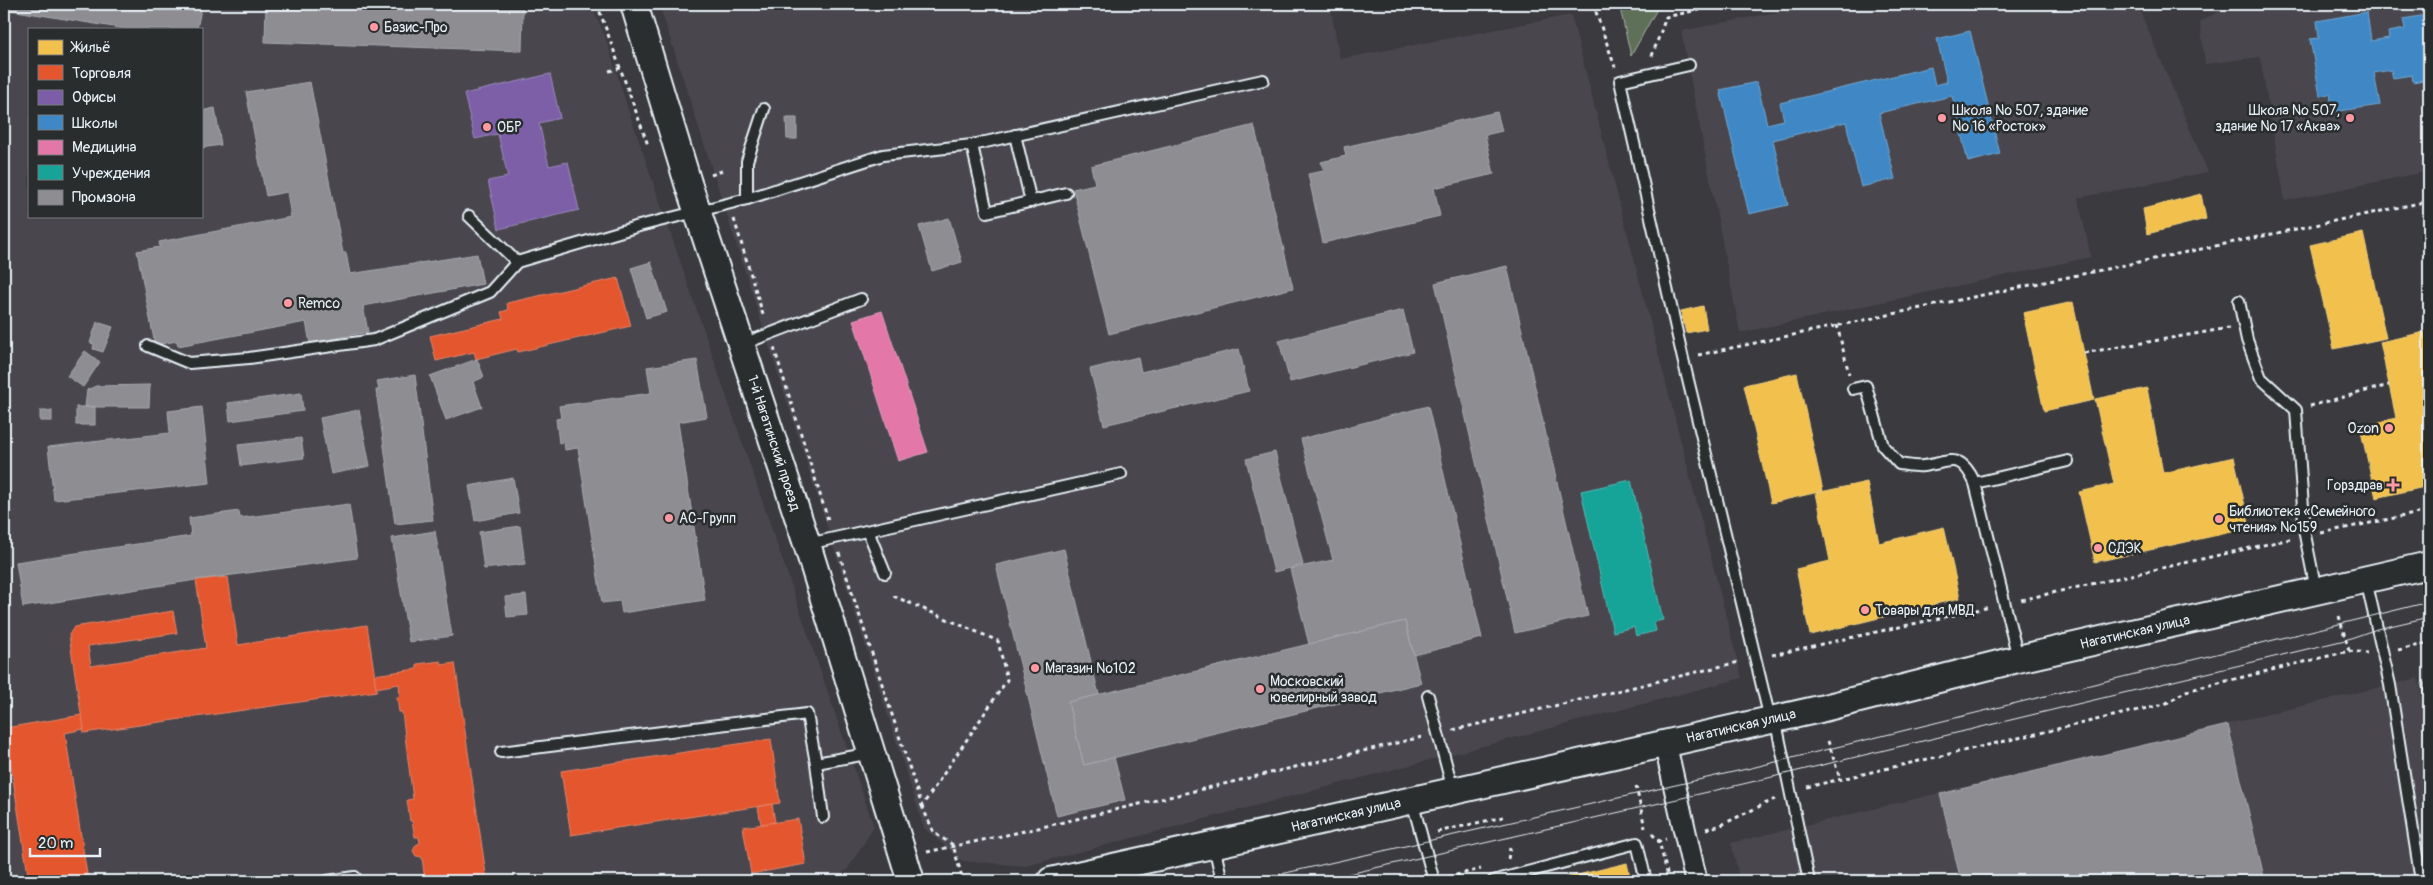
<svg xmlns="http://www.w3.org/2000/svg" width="2433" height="885" font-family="Pangolin,sans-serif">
	<rect width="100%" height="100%" fill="#3b3a3e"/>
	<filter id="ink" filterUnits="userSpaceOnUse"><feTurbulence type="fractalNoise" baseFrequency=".02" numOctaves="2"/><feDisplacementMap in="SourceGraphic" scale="10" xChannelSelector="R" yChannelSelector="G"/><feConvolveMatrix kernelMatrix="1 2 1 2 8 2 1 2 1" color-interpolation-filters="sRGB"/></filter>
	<g filter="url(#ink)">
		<g fill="#4a464d" fill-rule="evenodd">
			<path d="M4,4H590L604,33L628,109L874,827L847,870L830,881H4ZM29,29H201V216H29Z"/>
			<path d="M659,4H1330L1340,59L1571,15L1742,678L1026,866L962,861L924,828Z"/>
			<path d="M1817,4H2137L2208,172L2078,198L2091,257L1740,333L1681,31Z"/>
			<path d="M2234,4H2429V171L2285,201L2260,57L2205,64L2200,21Z"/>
			<path d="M2418,678L2429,737V881H1740L1731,843Z"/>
		</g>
		<path fill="#5f6f58" stroke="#a4b0a8" d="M1619,4H1682L1657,9L1631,56Z"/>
		<g fill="#f2c14e" stroke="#efcf81">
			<path d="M2201,194L2206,219L2147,234L2143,209Z"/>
			<path d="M2363,233L2386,338L2334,349L2310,245Z"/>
			<path d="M2073,302L2094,400L2044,411L2023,313Z"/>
			<path d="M1703,306L1707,329L1686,333L1681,311Z"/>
			<path d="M2429,331V486L2376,498L2360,427L2396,418L2380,342Z"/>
			<path d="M1797,373L1823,491L1771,503L1744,385Z"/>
			<path d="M2147,388L2163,473L2234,457L2250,528L2095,562L2079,492L2114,484L2095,399Z"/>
			<path d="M1867,482L1879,543L1944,527L1960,598L1810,635L1796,569L1830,561L1816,493Z"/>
			<path d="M1627,863L1631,881H1553Z"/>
		</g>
		<g fill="#e4572e" stroke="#e5856b">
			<path d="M618,278L631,326L518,352L517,349L476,359L474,352L436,361L430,336L503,319L501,312L508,310L507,303Z"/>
			<path d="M228,577L238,645L367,625L377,691L84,733L69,635L74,627L173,611L177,633L88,646L91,666L206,648L196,580Z"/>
			<path d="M441,661L442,665L455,663L487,881H425L422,857L416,856L413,851L416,845L420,843L419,837H415L412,821H410L407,800L413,799L402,712H399L397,697L400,696L399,684L376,688L374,675L417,669V664Z"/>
			<path d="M82,715L84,729L65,733L88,881H29L5,728Z"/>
			<path d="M771,739L780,803L571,835L561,771Z"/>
			<path d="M772,804L775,822L761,824L758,807Z"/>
			<path d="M798,819L806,864L751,874L743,827Z"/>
		</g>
		<path fill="#7b5ea7" stroke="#9c8abf" d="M550,74L560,118L539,123L549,166L568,162L579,210L499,229L488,181L508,177L498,134L475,139L464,94Z"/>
		<g fill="#3f88c5" stroke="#72a8d4">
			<path d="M2367,12L2371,41L2389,38L2388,32L2405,29L2403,19L2426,15L2427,24H2429V79L2413,82L2412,75L2393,78L2391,70L2374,73L2380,105L2333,112L2330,94L2320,96L2310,39L2319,38L2317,21Z"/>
			<path d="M1970,31L2000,154L1968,162L1952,96L1879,113L1895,179L1861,187L1846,122L1773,140L1788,205L1749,214L1720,90L1757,82L1767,124L1784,120L1780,103L1931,67L1935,85L1947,82L1937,39Z"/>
		</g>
		<path fill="#e377a8" stroke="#e49cc0" d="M882,311L928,452L898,461L853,320Z"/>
		<path fill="#17a398" stroke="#56bab5" d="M1631,480L1663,620L1654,622L1656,631L1636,636L1634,627L1613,632L1581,491Z"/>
		<g fill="#8d8d92" stroke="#a8abb1">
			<path d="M4,4H202L197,29H126L4,9Z"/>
			<path d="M266,4H418L523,7L522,51L265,42Z"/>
			<path d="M310,82L343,253H346L350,274L477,254L483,284L363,306L368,332L310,343L306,322L178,346L177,341L155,345L137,251L160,247L159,242L291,217L287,192L266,196L246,92Z"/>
			<path d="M215,108L221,145L201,148V111Z"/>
			<path d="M1497,112L1502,131L1485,135L1494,174L1434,188L1440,216L1323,243L1308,174L1324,171L1321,162L1346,156L1344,147Z"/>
			<path d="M786,118H797V139H787Z"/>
			<path d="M1254,125L1293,288L1109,334L1073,189L1095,184L1091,166Z"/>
			<path d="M949,218L962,262L932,271L919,226Z"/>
			<path d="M651,262L667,312L646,318L631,268Z"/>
			<path d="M1507,266L1588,616L1515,633L1435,283Z"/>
			<path d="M1403,310L1413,352L1290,382L1279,341Z"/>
			<path d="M97,322L113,327L103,352L93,349L94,344L90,343Z"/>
			<path d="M1239,349L1249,391L1104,425L1090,369L1138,357L1141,372Z"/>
			<path d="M85,351L100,362L83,387L67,376Z"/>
			<path d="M477,359L484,377L473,382L482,407L446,420L430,376Z"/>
			<path d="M697,360L707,417L678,422L705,600L622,613L620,601L602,603L578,448L565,450L564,442L559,443L556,419L561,418L559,406L651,393L647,367Z"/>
			<path d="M415,375L433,520L395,524L376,390H379L377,381Z"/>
			<path d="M150,385L149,407H85L87,390L96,386Z"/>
			<path d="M301,393L303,411L230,421L228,403Z"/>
			<path d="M1428,406L1482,638L1414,655L1405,621L1309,644L1290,569L1333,560L1301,439Z"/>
			<rect x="76" y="407" width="19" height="18"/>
			<path d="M202,407L210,483L54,500L48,447L170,433L168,411Z"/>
			<path d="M359,410L370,466L331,474L320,418Z"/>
			<rect x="40" y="411" width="12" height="10"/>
			<path d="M301,438L304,458L241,466L238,445Z"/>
			<path d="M1275,452L1303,565L1274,572L1246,459Z"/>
			<path d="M513,478L519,513L475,521L469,486Z"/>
			<path d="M349,504L357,558L196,580L23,607L16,562L191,536L189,518L239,511L240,518Z"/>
			<path d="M520,526L525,564L484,569L479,532Z"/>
			<path d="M435,531L452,636L409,642L392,538Z"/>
			<path d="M1064,549L1099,695L1068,702L1084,765L1114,757L1125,800L1057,816L996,565Z"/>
			<path d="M526,595L528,615L507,617L505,597Z"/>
			<path d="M1405,621L1421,683L1084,765L1068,702Z"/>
			<path d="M2429,682V702L2426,703L2421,684Z"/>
			<path d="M2228,725L2265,881H1961L1940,794Z"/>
		</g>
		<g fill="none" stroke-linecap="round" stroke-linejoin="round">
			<defs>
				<g id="service">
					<path d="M1689,65L1620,81L1683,359L1770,719"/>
					<path d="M1015,135L1031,202"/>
					<path d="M972,145L987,212L1066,193"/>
					<path d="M747,199V161L764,109"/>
					<path d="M469,216L517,262"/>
					<path d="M2239,301L2247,340L2261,378L2296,410L2305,535L2316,590"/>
					<path d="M743,344L861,299"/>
					<path d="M148,346L189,363L249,358L374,340L490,292L517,262L639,226L747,199L883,155L972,145L1263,80"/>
					<path d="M1853,389L1866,386L1883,446L1899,464C1907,465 1916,467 1923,466C1952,462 1960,451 1975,483L2018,658"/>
					<path d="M1975,483L2068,461"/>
					<path d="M868,531L885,573"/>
					<path d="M808,544L1121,474"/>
					<path d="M2366,580L2390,685L2421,881"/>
					<path d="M1428,696L1453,790"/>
					<path d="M1775,718L1809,881"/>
					<path d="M501,752L807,714L816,763"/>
					<path d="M1412,801L1434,881"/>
					<path d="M823,817L816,763L872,753"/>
					<path d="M1214,846L1222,881"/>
					<path d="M327,881L355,877"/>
					<path d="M1493,881L1637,843L1646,881"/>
				</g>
				<path id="minor" d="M1665,743L1696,881"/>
				<g id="tertiary">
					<path d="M634,4L688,183L807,544L911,881"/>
					<path d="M1051,881L1820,709L2018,659L2429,565"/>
				</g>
			</defs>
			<use href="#service" stroke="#e8f1f8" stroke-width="14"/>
			<use href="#minor" stroke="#e8f1f8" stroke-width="25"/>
			<use href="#tertiary" stroke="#e8f1f8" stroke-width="30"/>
			<g stroke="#e8f1f8" stroke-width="3" stroke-dasharray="4 4" stroke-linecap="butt">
				<path d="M597,4L648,145"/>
				<path d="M1599,4L1596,12L1615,67"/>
				<path d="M1652,56L1666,17L1725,4"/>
				<path d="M609,71L621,68"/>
				<path d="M711,175L722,171"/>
				<path d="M734,219L764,318"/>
				<path d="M1837,325L1849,374"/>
				<path d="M774,348L829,523"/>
				<path d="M2084,353L2229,328"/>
				<path d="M1698,355L2429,201"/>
				<path d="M2310,406L2389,385"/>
				<path d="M2321,533L2429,511"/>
				<path d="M839,553L922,806L1007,680L998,641L891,595"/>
				<path d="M2021,600L2290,539"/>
				<path d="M2339,616L2349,651"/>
				<path d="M2398,650L2429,643"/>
				<path d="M1772,655L1990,607"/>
				<path d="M1453,730L1739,662"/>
				<path d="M1828,741L1840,779"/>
				<path d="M1636,786L1645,828"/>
				<path d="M1807,787L2165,704L2186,691L2349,651L2367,653"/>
				<path d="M922,806L934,833L953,845L963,881"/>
				<path d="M1706,829L1721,825L1775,799"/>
				<path d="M1437,832L1503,817"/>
				<path d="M1652,834L1659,841L1666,839"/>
				<path d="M1657,841H1659L1669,881"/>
				<path d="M927,852L1034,829L1422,737"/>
				<path d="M1508,859L1510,848"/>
				<path d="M1448,877L1481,869"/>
				<path d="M866,879V881"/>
			</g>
			<use href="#service" stroke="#2a2d2e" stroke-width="10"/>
			<use href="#minor" stroke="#2a2d2e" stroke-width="21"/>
			<use href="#tertiary" stroke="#2a2d2e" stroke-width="26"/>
			<g stroke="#e8f1f8" stroke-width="1">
				<path d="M1250,881L1751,768L2429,602"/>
				<path d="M1318,881L1743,784L2345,640L2377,629L2429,617"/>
			</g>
		</g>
	</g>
	<g fill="#ff9aa2" stroke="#2a2d2e" stroke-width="2">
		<circle cx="374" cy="27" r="5"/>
		<circle cx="1942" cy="118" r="5"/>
		<circle cx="2350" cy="118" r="5"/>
		<circle cx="487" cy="127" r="5"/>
		<circle cx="288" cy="303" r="5"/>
		<circle cx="2389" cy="428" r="5"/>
		<path d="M2390.5 477.5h5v5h5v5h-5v5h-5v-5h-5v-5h5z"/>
		<circle cx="669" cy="518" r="5"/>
		<circle cx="2219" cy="519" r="5"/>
		<circle cx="2098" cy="548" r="5"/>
		<circle cx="1865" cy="610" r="5"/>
		<circle cx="1035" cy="668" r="5"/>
		<circle cx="1260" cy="689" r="5"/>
	</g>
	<g text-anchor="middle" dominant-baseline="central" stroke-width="5" stroke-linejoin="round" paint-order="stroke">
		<g font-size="14" fill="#e8f1f8" stroke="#2a2d2e" text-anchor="start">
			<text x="384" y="27">Базис-Про</text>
			<text x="1952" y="110">Школа № 507, здание<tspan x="1952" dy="16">№ 16 «Росток»</tspan></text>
			<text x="2340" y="110" text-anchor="end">Школа № 507,<tspan x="2340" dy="16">здание № 17 «Аква»</tspan></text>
			<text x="497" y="127">ОБР</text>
			<text x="298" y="303">Remco</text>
			<text x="2379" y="428" text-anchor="end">Ozon</text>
			<text x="2383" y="485" text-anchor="end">Горздрав</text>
			<text x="2229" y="511">Библиотека «Семейного<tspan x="2229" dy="16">чтения» №159</tspan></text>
			<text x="679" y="518">АС-Групп</text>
			<text x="2108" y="548">СДЭК</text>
			<text x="1875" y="610">Товары для МВД</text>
			<text x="1045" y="668">Магазин №102</text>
			<text x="1270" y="681">Московский<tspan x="1270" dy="16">ювелирный завод</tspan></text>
		</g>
		<g font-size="14" fill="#e8f1f8" stroke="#2a2d2e">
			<text transform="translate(774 443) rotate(72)">1-й Нагатинский проезд</text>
			<text transform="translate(2135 632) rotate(-13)">Нагатинская улица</text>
			<text transform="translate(1741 726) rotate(-13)">Нагатинская улица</text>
			<text transform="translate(1346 815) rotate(-13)">Нагатинская улица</text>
		</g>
	</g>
	<rect width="2433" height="885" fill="none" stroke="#2a2d2e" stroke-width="20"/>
	<rect x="10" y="10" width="2413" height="865" fill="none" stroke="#e8f1f8" stroke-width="2" filter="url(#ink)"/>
	<rect x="28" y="28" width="175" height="190" fill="#2a2d2e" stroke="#767b7f"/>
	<rect x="38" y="40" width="25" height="15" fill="#f2c14e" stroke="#767b7f"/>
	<text x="72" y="52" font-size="15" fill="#e8f1f8">Жильё</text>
	<rect x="38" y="65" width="25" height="15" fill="#e4572e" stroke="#767b7f"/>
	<text x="72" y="78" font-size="15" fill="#e8f1f8">Торговля</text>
	<rect x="38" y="90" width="25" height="15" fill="#7b5ea7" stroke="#767b7f"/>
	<text x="72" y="102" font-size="15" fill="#e8f1f8">Офисы</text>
	<rect x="38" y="115" width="25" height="15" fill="#3f88c5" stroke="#767b7f"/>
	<text x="72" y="128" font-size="15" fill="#e8f1f8">Школы</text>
	<rect x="38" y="140" width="25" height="15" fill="#e377a8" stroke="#767b7f"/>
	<text x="72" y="152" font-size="15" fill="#e8f1f8">Медицина</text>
	<rect x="38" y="165" width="25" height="15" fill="#17a398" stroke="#767b7f"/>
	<text x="72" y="178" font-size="15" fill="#e8f1f8">Учреждения</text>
	<rect x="38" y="190" width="25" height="15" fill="#8d8d92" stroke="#767b7f"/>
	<text x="72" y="202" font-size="15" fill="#e8f1f8">Промзона</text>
	<path d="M30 848v8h70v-8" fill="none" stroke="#e8f1f8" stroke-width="2.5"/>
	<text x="38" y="848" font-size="15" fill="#e8f1f8" stroke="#2a2d2e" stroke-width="4" paint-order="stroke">20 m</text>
</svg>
